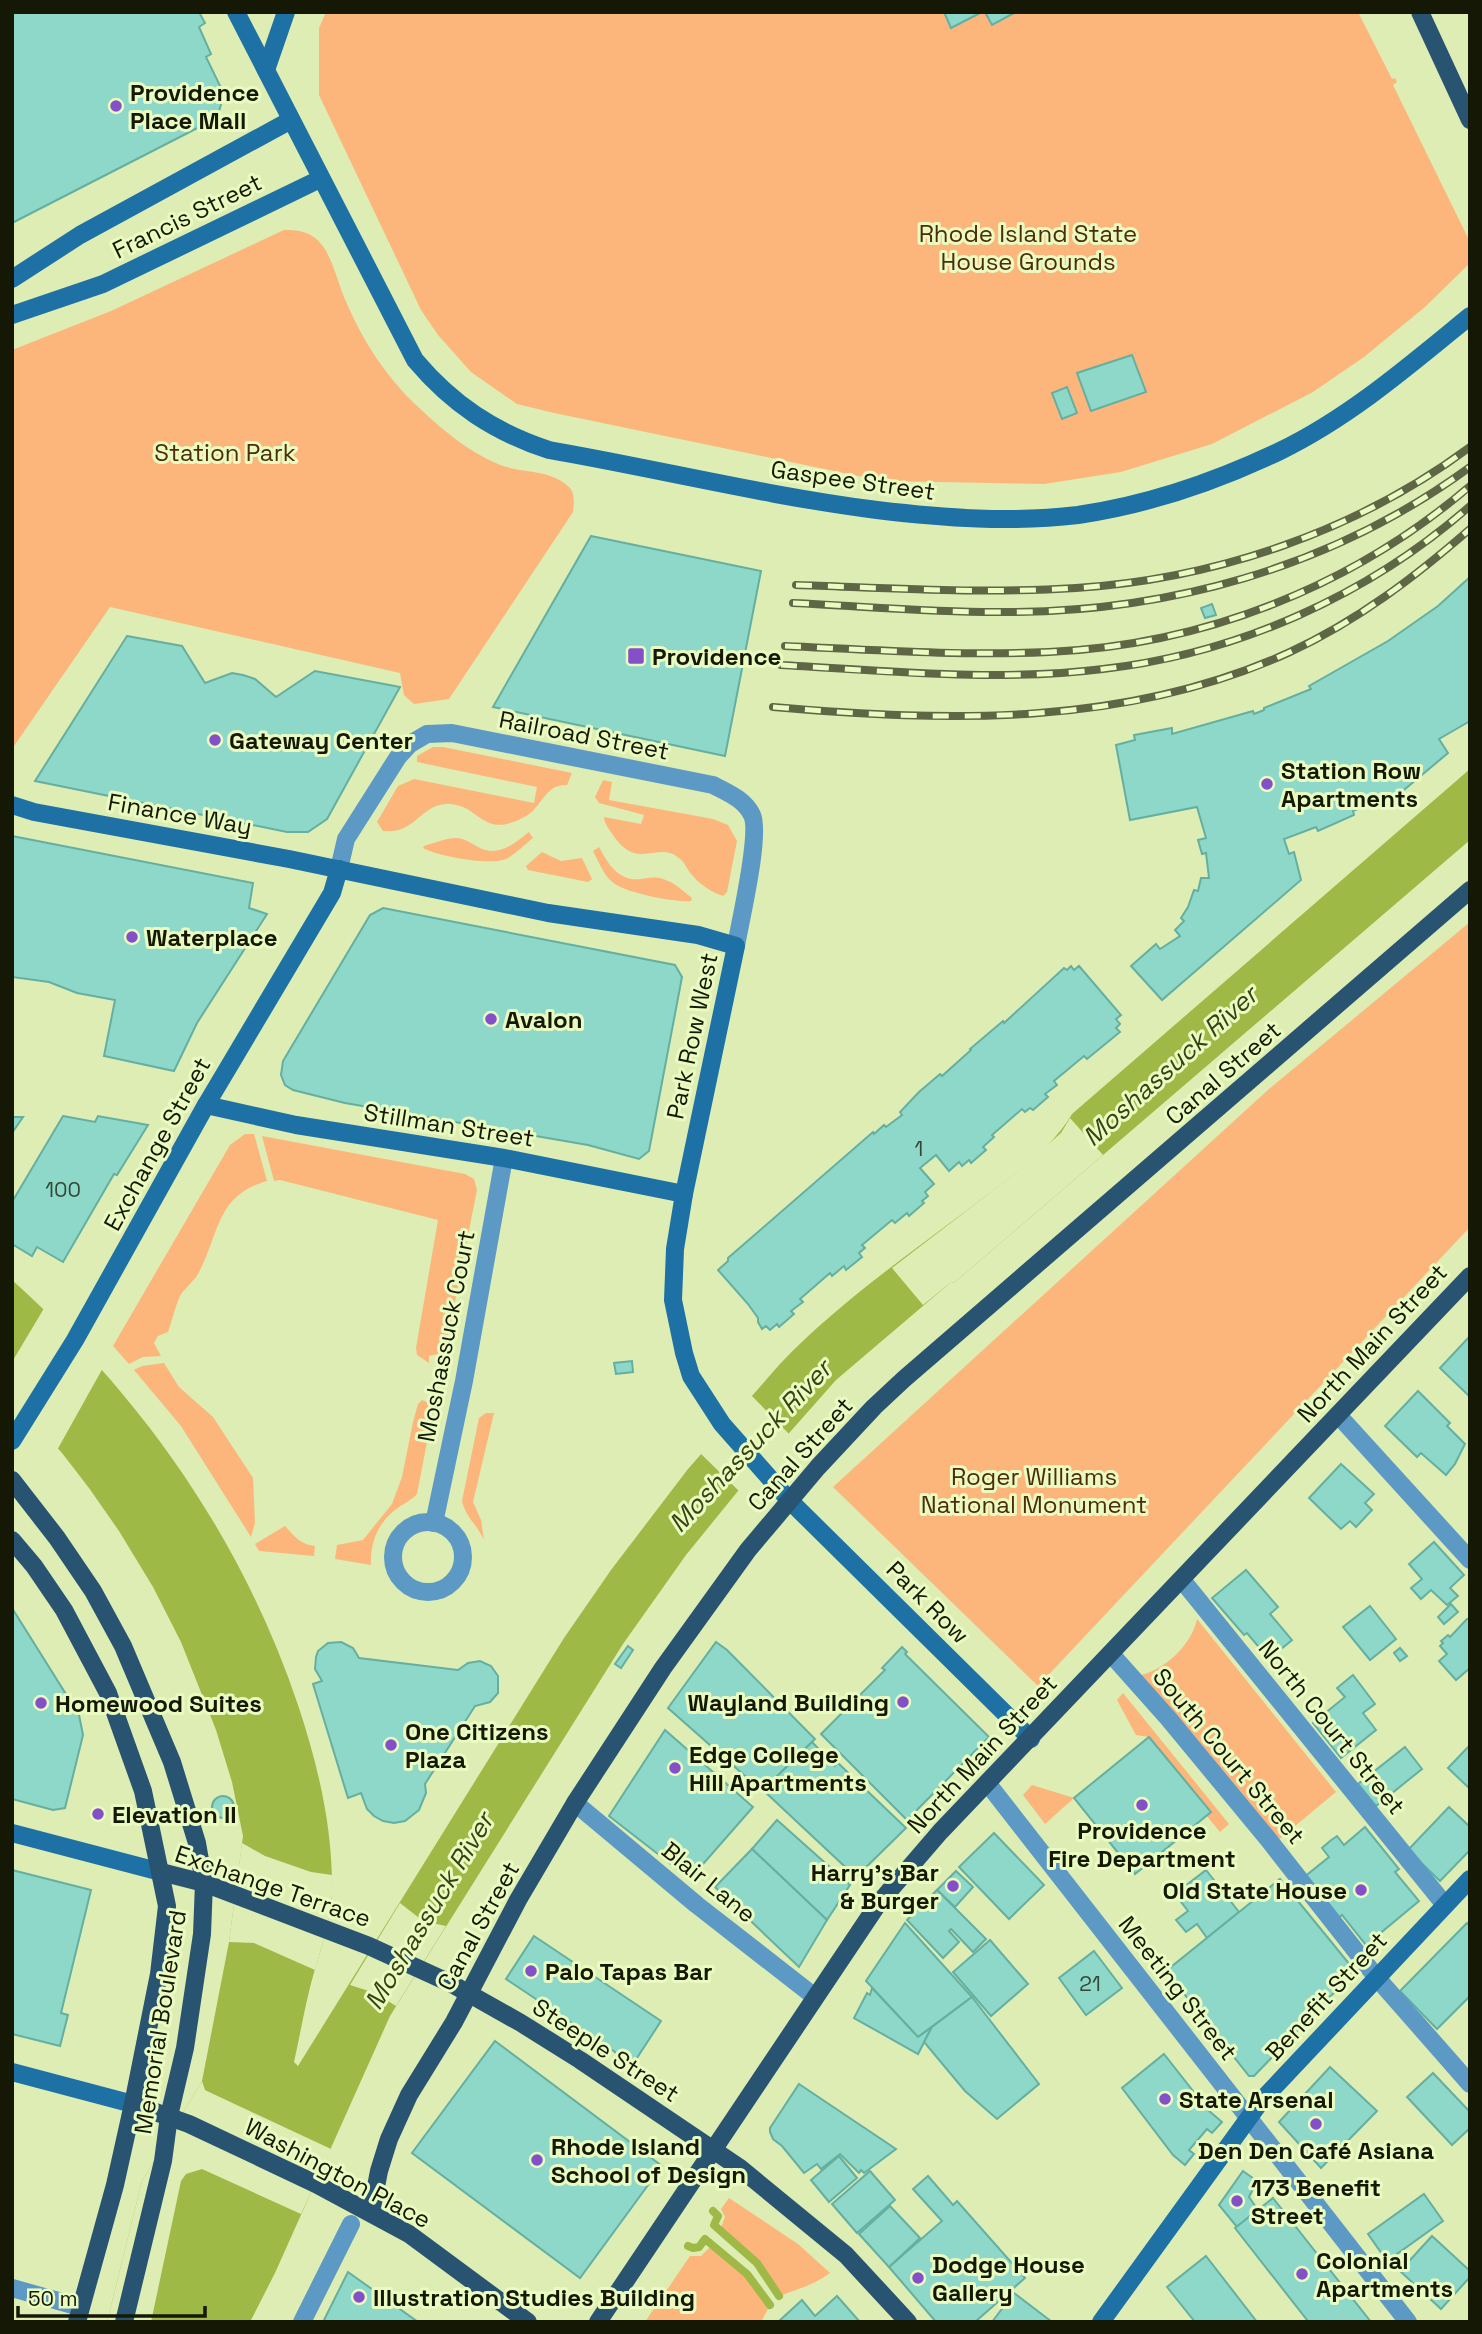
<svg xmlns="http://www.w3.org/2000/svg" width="1482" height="2334" font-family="'Space Grotesk',sans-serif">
	<rect width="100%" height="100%" fill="#ddedb4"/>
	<g fill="#fcb67c">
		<path d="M326,12H1358L1392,79L1395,78L1397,82L1393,85L1470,242V263L1425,307L1364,357L1313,392L1212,444L1121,472L1044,484L882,481L554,413L517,404L471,372L438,335L421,310L319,95V28Z"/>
		<path d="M284,230C300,230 312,232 322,245C333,259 339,287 347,304C363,341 386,377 416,405C440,428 467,451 498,464C521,474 550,468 569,487C575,493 574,503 573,512L449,699L414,704L404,695L400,673L110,607L12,749V350L111,311Z"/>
		<path d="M433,747H443L572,773L567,785C545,784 542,807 526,816C481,842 480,802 446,804C421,805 414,835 383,831L377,822L398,786L414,779L534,803L537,787L417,762V756Z"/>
		<path d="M603,780L612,782L609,800L713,819L728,825L737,841L727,892L723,896C713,893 699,884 692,875C687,870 685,862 679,858C658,840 637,872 613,835C609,829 604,823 604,817L641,824L644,815L599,803L595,797Z"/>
		<path d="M529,832L533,838C524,845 516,854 506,859C491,866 437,856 423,848L424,846C434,843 446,838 457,838C466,839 471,843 478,847C498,858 514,844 529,832Z"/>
		<path d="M599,847C608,864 619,882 641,879C649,878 655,876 663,879C674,882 683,891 692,898L691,901C677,903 628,893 615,884C604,877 599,862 593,851Z"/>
		<path d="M542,852L561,861L582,858L592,879L588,882L528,870L526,866Z"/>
		<path d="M1470,922V1227L1038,1686L833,1487L1269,1089Z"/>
		<path d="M245,1134H254L267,1181C215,1196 220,1234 198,1274C193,1282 185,1288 180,1296C175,1307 172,1321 168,1332L158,1336L154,1343L161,1356L143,1357L129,1364L113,1346L230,1145Z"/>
		<path d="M262,1136L465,1174L474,1179L477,1190L446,1347L442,1353L429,1356V1363L417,1355L416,1348L438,1220L280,1180L274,1181Z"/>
		<path d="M164,1363L179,1387L213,1417L253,1478L255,1523L251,1537L181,1426L134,1370L142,1366Z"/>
		<path d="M422,1400L427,1402L433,1411L417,1494C411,1501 402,1504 395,1510C377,1524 370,1544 371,1565L335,1559L337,1545L363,1540L392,1504L402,1477L413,1422L418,1404Z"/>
		<path d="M486,1413H494L473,1502L481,1520L484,1540C478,1526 465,1516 462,1501L479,1418Z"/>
		<path d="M285,1526C294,1536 301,1545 315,1546L314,1556L259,1551L255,1544Z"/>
		<path d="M1197,1619L1336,1792L1277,1841L1141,1675C1166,1669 1192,1644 1197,1619Z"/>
		<path d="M1123,1693L1229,1824L1220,1832L1206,1815L1210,1811L1149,1737L1136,1735L1117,1700Z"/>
		<path d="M1032,1785L1074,1798L1045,1824L1023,1795Z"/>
		<path d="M729,2198L798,2244L830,2273C814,2285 798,2289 779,2296L757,2263L720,2230L725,2217L721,2209Z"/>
		<path d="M712,2245L747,2274L770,2305L761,2322H645L690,2256H701Z"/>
	</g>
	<path fill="#9fb947" d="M1470,769V840L955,1282L950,1283L836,1380L738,1491L686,1555L623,1644L390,2016L275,2273L250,2322H107L142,2181L202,2081L229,1942L243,1836L232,1782L216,1730L181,1642L153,1587L119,1531L89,1488L62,1453L12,1398V1280C143,1397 242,1539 298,1705C318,1765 333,1828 332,1892C331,1918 323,1944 315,1969C306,1999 301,2031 294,2062L298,2066L564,1638L611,1570L688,1469L779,1365C836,1305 905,1257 970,1208C1006,1180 1049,1153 1072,1114Z"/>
	<g fill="#ddedb4">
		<path d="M1070,1118L1103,1155L955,1282L950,1283L923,1305L892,1268L1017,1172L1061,1133Z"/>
		<path d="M46,1305L104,1366L56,1452L12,1404V1362Z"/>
		<path d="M750,1394L791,1436L741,1493L699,1452Z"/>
		<path d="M242,1843L265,1856L311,1872L332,1875V1895L328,1925L315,1970L254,1943L229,1942Z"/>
		<path d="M400,1903L423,1921L446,1926L396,2006L375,1993L350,1985Z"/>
		<path d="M202,2081L205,2090L209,2092L331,2149L301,2214L202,2169L186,2174L181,2181L151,2322H107L142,2181Z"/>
	</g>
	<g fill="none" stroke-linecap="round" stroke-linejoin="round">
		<g stroke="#9fb947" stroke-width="8">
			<path d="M713,2211L718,2216L714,2225L757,2263L779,2296"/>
			<path d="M688,2246L693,2248L699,2247L705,2239L747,2274L770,2305"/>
		</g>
	</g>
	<g fill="#8dd8c9" stroke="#65afa1" stroke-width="2">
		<path d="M12,12H199L205,23L199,27L211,54L206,57L224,94L217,118L12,223Z"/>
		<path d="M944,12H982L951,28Z"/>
		<path d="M985,12H1016L992,25Z"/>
		<path d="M1132,355L1146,392L1091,411L1077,373Z"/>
		<path d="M1067,387L1077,413L1062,419L1052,393Z"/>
		<path d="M591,536L761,571L725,756L493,707Z"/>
		<path d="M1470,577V721L1439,739L1448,753L1392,800L1389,795L1353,811L1354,815L1318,831L1316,827L1284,839L1289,854L1294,852L1301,880L1162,1000L1131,966L1156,944L1160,949L1180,936L1175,930L1184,921L1181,918L1188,907L1194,890L1198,891L1201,878H1209L1206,853L1202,854L1198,840L1206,838L1197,807L1130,820L1116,745L1135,740L1134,735L1172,728V734L1253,711L1254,714L1264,710V708L1311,689L1309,686L1388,641L1438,606Z"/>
		<path d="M1212,604L1216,615L1205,618L1201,608Z"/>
		<path d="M127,636L182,646L205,683L232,673L243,675L255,679L276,697L315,671L400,687L327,819L308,832H287L35,781Z"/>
		<path d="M12,836L253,883L249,908L267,914L197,1023L174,1071L104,1056L115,1000L77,993L49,982L12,977Z"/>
		<path d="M383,908L675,965L682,977L649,1151L639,1159L588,1145L345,1103L293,1090L285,1085L281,1075L283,1061L370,915Z"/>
		<path d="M1071,966L1074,970L1079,966L1121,1015L1116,1019L1120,1024L1116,1028L1120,1032L1087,1059L1084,1056L1054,1081L1057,1085L1045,1094L1048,1097L1033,1110L1030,1108L1025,1112L1022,1109L992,1135L994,1137L983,1147L986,1150L971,1163L969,1160L962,1166L959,1162L949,1171L936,1155L920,1168L934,1184L925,1192L928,1196L922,1201L924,1203L909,1216L907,1213L895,1223L892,1220L862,1245L865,1248L859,1253L862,1257L846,1270L844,1266L832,1276L830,1273L800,1299L803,1302L791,1311L794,1314L779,1327L777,1324L770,1330L766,1326L762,1329L758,1322V1318L748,1304L718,1270L728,1261V1258L873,1132L874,1134L884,1125L886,1127L902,1115L900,1112L919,1092L940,1074L942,1076L971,1050L970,1049L1003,1021L1004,1023L1064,968L1067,970Z"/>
		<path d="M63,1116L95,1122L98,1116L148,1125L117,1175L114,1174L63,1262L37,1247L32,1256L12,1244V1202Z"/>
		<path d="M12,1117H23L12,1133Z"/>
		<path d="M1470,1336V1397L1440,1368Z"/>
		<path d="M632,1361L633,1372L616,1374L614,1363Z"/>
		<path d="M1418,1391L1450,1423L1447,1426L1465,1444L1455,1464L1446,1475L1421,1453L1417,1457L1385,1426Z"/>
		<path d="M1341,1464L1374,1494L1365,1503L1372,1510L1356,1527L1350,1521L1341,1529L1309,1498Z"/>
		<path d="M1434,1542L1464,1575L1450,1588L1458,1596L1447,1605L1431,1590L1421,1599L1411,1588L1422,1579L1409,1564Z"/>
		<path d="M1246,1570L1278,1607L1270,1614L1292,1640L1269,1659L1247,1633L1244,1635L1212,1598Z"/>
		<path d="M1451,1604L1458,1612L1444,1624L1438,1617Z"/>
		<path d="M1370,1606L1396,1639L1370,1660L1343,1627Z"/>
		<path d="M12,1608L79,1715L83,1735L65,1808L53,1810L12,1799Z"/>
		<path d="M1467,1619H1470V1668L1456,1680L1439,1661L1447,1654L1440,1646L1443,1643L1441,1641L1448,1635L1450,1637Z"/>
		<path d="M341,1642L353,1648L359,1658L458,1670L468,1663L480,1661L491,1666L498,1676V1693L490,1702L475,1706L425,1784L426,1793L419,1810L405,1821L394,1823L383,1821L374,1816L367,1809L361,1793L348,1798L313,1684L322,1681L315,1669L316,1657L318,1651L328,1643Z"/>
		<path d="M716,1642L727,1650L815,1739L762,1791L668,1708Z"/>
		<path d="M628,1646L633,1650L621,1668L615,1664Z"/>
		<path d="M902,1647L907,1652L905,1654L989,1737L907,1820L821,1734L885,1670L882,1668Z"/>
		<path d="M1400,1648L1407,1656L1400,1661L1394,1653Z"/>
		<path d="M1353,1675L1375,1704L1363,1713L1376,1730L1341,1758L1313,1723L1345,1697L1337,1688Z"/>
		<path d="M665,1730L753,1807L690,1879L609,1816Z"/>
		<path d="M1149,1737L1211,1812L1135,1874L1074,1798Z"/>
		<path d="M812,1742L835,1766L838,1763L906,1828L856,1877L763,1790Z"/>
		<path d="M1470,1745V1789L1448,1768Z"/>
		<path d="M1405,1747L1422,1769L1376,1806L1358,1784Z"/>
		<circle cx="223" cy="1807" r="11"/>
		<path d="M1449,1807L1470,1827V1850L1440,1881L1408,1850Z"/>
		<path d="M777,1820L850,1885L827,1920L752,1849Z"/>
		<path d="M1365,1827L1399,1869L1395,1872L1419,1901L1366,1945L1342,1915L1337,1919L1303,1878L1329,1857L1322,1848L1330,1841L1337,1836L1344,1845Z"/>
		<path d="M994,1833L1044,1885L1009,1919L959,1867Z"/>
		<path d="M752,1849L827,1920L799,1967L715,1887Z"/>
		<path d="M12,1870L91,1890L61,2013L68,2015L60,2046L12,2034Z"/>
		<path d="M1206,1870L1239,1912L1207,1938L1197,1924L1186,1932L1176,1920L1188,1911L1175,1894Z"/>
		<path d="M956,1871L973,1887L955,1907L937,1890Z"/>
		<path d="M1280,1879L1355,1971L1254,2076H1249L1166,1971Z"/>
		<path d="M937,1890L986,1939L973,1952L951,1929L949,1931L959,1942L943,1958L907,1920Z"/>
		<path d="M905,1923L972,1997L918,2037L866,1981Z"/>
		<path d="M1467,1923L1470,1926V1996L1437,2029L1400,1991Z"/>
		<path d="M534,1936L661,2021L633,2064L506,1979Z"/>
		<path d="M990,1940L1028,1984L991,2016L953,1972Z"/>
		<path d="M1094,1951L1122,1988L1086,2015L1059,1978Z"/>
		<path d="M872,1988L918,2037L932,2027L918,2054L854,2018L867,1993L870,1995Z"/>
		<path d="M972,1997L1039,2084L997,2119L965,2091L924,2042L932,2027Z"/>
		<path d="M495,2041L662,2166L580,2278L412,2153Z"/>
		<path d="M1164,2054L1208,2110L1222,2122L1212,2133L1207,2129L1189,2150L1194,2154L1185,2165L1173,2155L1122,2088Z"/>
		<path d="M1330,2067L1377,2111L1321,2168L1279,2122Z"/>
		<path d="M1433,2073L1470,2112V2128L1452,2145L1407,2097Z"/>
		<path d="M799,2084L896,2149L864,2173L861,2170L859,2173L840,2154L821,2169L817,2164L804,2173L782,2146L773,2139L770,2132V2128Z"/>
		<path d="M839,2156L857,2178L829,2202L811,2180Z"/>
		<path d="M870,2171L895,2200L857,2233L832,2204Z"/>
		<path d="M1243,2171L1257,2181L1249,2197L1258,2210L1237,2227L1219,2205Z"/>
		<path d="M928,2176L953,2205L957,2201L1025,2278L975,2322H936L889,2267L942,2221L913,2189Z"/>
		<path d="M1424,2194L1443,2221L1387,2261L1368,2234Z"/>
		<path d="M1273,2198L1371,2322H1304L1307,2320L1235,2228Z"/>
		<path d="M890,2206L920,2238L889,2267L859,2234Z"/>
		<path d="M1432,2236L1470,2271V2277L1441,2309L1400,2271Z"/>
		<path d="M1206,2256L1257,2322H1195L1167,2287Z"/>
		<path d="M348,2272L418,2322H323Z"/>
		<path d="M1014,2293L1052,2322H992Z"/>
		<path d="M837,2296L860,2322H778L802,2300L815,2316Z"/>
	</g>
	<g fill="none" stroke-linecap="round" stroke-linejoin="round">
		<g stroke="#5c99c5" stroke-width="18">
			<path d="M339,869L346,839L398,757L410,744L427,734L452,733L713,785C728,793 744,799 752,815C761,834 740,922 736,946"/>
			<path d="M1338,1415L1470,1560"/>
			<circle cx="428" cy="1557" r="35"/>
			<path d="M434,1523L464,1381L504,1158"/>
			<path d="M1182,1580L1445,1905"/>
			<path d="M1111,1654L1168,1718L1268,1839L1377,1978L1470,2084"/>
			<path d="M988,1784L1408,2322"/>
			<path d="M575,1803L697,1905L815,1997"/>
			<path d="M12,2288L80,2307"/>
			<path d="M302,2322L351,2224"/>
		</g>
		<g stroke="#1d71a4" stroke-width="18">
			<path d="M236,12L415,360C452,404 494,432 549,450C658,469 767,496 877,510C944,518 1011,523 1078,515C1147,505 1217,481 1280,451C1350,417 1410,365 1470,316"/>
			<path d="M266,70L286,12"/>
			<path d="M12,279L80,235L291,120"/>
			<path d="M12,315L103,284L320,179"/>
			<path d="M12,805L34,812L289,859L548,913L698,935L736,946L684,1194L675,1249L673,1300L684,1353L691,1376L722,1424L790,1501L1031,1739"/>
			<path d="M206,1105L296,1125L504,1158L684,1194"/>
			<path d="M12,1441L75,1340L206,1105L332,893L339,869"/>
			<path d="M12,1833L161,1872"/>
			<path d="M12,2072L133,2104"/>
			<path d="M1101,2322L1261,2101L1470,1879"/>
		</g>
		<g stroke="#285471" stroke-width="18">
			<path d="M1420,12L1470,120"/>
			<path d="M12,1480L57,1538L93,1591L123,1646L172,1762L197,1843L204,1883L202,1934L185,2048L169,2116L163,2161L124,2322"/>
			<path d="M12,1540L34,1566L64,1610L108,1693L143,1791L167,1906L159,1974L133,2104L115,2185L77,2322"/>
			<path d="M161,1872L204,1883L369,1946L450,1983L521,2023L580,2060L740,2168L846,2255L908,2322"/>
			<path d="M133,2104L189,2124L316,2184L409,2234L528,2322"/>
			<path d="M371,2213L379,2171L389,2139L409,2095L454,2022L518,1900L575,1803L663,1668L748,1550L818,1467L874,1407L904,1379L1470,890"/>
			<path d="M598,2322L878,1904L940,1832L1470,1276"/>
		</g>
		<defs>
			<g id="rail">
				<path d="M796,585C889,588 983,594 1076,588C1216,579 1357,531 1470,447"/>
				<path d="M793,603C860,606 927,612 995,612C1165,614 1332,568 1470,467"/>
				<path d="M785,646C873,650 961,656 1049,652C1203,645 1352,587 1470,486"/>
				<path d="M781,665C888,671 997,682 1103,669C1237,654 1369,595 1470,506"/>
				<path d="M773,707C949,722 1126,727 1290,652C1357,621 1415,577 1470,529"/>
			</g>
		</defs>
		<use href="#rail" stroke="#5e6645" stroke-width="8"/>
		<use href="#rail" stroke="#eafbc1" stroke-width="5" stroke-dasharray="16" stroke-linecap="butt"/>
	</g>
	<g fill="#8450c8" stroke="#eafbc1" stroke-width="2.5">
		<circle cx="116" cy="106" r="7"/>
		<rect x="627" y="647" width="18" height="18" rx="3.5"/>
		<circle cx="215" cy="740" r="7"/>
		<circle cx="1267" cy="784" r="7"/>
		<circle cx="132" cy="937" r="7"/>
		<circle cx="491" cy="1019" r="7"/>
		<circle cx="903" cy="1702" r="7"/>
		<circle cx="41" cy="1703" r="7"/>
		<circle cx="391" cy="1745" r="7"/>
		<circle cx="675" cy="1768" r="7"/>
		<circle cx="1142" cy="1805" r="7"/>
		<circle cx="98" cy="1814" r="7"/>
		<circle cx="953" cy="1886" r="7"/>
		<circle cx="1361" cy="1890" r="7"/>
		<circle cx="531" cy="1971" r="7"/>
		<circle cx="1165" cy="2099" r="7"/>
		<circle cx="1316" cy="2124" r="7"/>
		<circle cx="537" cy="2160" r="7"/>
		<circle cx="1237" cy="2201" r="7"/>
		<circle cx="1302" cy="2274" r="7"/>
		<circle cx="918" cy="2278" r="7"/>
		<circle cx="359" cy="2297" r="7"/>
	</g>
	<g text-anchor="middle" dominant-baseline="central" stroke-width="6" stroke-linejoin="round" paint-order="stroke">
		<g font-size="21" fill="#324835">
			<text x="919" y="1148">1</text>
			<text x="63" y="1189">100</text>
			<text x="1090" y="1983">21</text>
		</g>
		<g font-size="24" font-weight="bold" fill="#141804" stroke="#eafbc1" text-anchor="start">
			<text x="130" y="92">Providence<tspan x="130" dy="28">Place Mall</tspan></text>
			<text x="652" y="656">Providence</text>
			<text x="229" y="740">Gateway Center</text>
			<text x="1281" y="770">Station Row<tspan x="1281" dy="28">Apartments</tspan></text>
			<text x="146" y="937">Waterplace</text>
			<text x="505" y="1019">Avalon</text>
			<text x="889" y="1702" text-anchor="end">Wayland Building</text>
			<text x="55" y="1703">Homewood Suites</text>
			<text x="405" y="1731">One Citizens<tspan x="405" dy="28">Plaza</tspan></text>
			<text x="689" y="1754">Edge College<tspan x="689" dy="28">Hill Apartments</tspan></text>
			<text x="112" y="1814">Elevation II</text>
			<text x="1142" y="1830" text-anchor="middle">Providence<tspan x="1142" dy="28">Fire Department</tspan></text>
			<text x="939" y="1872" text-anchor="end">Harry's Bar<tspan x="939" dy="28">&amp; Burger</tspan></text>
			<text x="1347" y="1890" text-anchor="end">Old State House</text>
			<text x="545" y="1971">Palo Tapas Bar</text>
			<text x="1179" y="2099">State Arsenal</text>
			<text x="551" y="2146">Rhode Island<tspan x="551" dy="28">School of Design</tspan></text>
			<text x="1316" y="2150" text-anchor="middle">Den Den Café Asiana</text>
			<text x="1251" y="2187">173 Benefit<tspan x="1251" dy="28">Street</tspan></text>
			<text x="1316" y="2260">Colonial<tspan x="1316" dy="28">Apartments</tspan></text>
			<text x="932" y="2264">Dodge House<tspan x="932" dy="28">Gallery</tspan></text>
			<text x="373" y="2297">Illustration Studies Building</text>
		</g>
		<g font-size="24" fill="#141804" stroke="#eafbc1">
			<text transform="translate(187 216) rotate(-26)">Francis Street</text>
			<text transform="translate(853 480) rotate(8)">Gaspee Street</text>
			<text transform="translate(584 735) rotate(11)">Railroad Street</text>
			<text transform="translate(180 814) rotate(10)">Finance Way</text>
			<text transform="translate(692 1036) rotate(-78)">Park Row West</text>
			<text transform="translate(1223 1073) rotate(-41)">Canal Street</text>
			<text transform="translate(449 1125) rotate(9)">Stillman Street</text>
			<text transform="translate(157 1144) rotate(-61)">Exchange Street</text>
			<text transform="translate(446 1336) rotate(-79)">Moshassuck Court</text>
			<text transform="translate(1372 1343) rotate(-47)">North Main Street</text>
			<text transform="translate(800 1454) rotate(-48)">Canal Street</text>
			<text transform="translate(928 1602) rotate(45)">Park Row</text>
			<text transform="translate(1332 1727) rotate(51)">North Court Street</text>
			<text transform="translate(982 1754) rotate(-47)">North Main Street</text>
			<text transform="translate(1229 1756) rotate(50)">South Court Street</text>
			<text transform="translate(709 1882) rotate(39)">Blair Lane</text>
			<text transform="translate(273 1886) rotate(19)">Exchange Terrace</text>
			<text transform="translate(478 1926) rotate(-61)">Canal Street</text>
			<text transform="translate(1178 1988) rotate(52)">Meeting Street</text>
			<text transform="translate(1326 1996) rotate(-47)">Benefit Street</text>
			<text transform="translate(160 2022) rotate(-81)">Memorial Boulevard</text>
			<text transform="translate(606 2050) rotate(33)">Steeple Street</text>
			<text transform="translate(338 2173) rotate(28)">Washington Place</text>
		</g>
		<g font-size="24" fill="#4e2b09" stroke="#eafbc1">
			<text x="1028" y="233">Rhode Island State<tspan x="1028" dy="28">House Grounds</tspan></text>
			<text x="225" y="452">Station Park</text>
			<text x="1034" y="1476">Roger Williams<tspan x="1034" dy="28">National Monument</tspan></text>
		</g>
		<g font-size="26" font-style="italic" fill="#384215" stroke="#eafbc1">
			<text transform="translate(1170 1066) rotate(-42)">Moshassuck River</text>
			<text transform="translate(750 1446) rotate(-47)">Moshassuck River</text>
			<text transform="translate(429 1911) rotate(-59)">Moshassuck River</text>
		</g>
	</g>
	<rect width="1482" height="2334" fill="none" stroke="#141804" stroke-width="28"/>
	<path d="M18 2306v10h187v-10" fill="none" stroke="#141804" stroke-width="3.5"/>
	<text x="28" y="2306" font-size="21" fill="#141804" stroke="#eafbc1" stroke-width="5" paint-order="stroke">50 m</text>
</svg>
